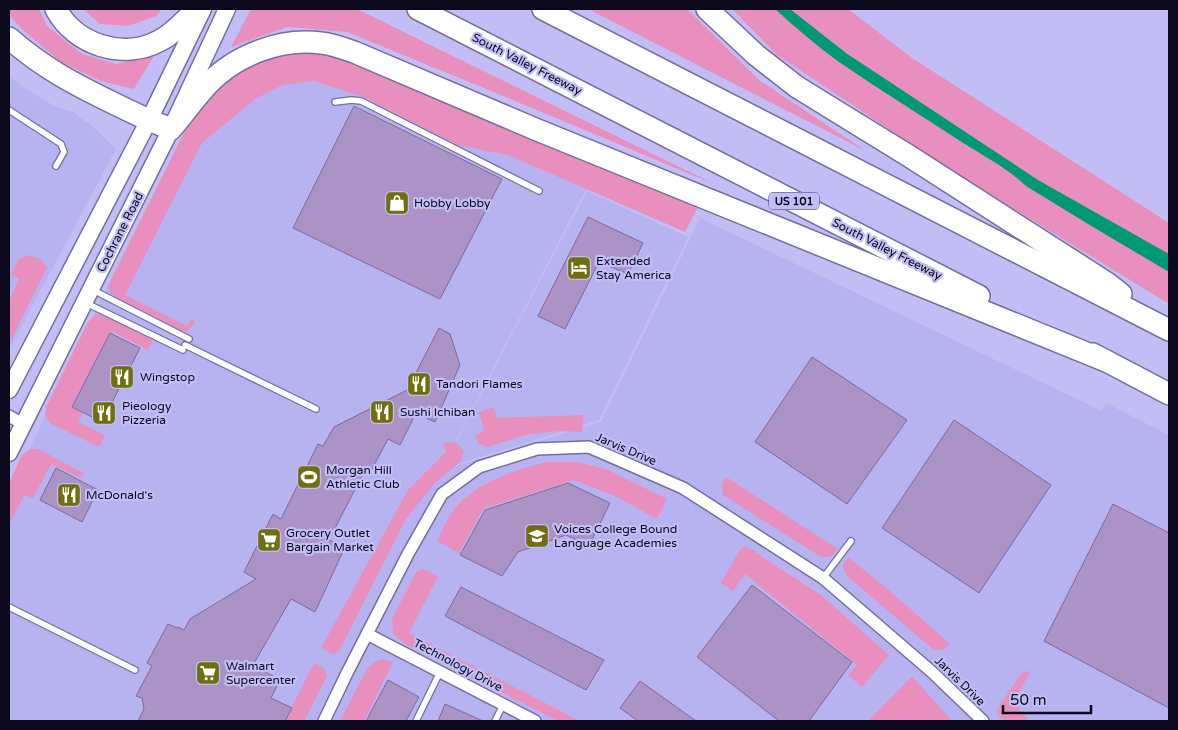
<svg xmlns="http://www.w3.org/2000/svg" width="1178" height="730" font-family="'Varela Round',sans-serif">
	<rect width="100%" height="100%" fill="#c2bef5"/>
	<g fill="#b7b3f0">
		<path d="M9,76L20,85L56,107L71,111L94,127L116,149L9,350Z"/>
		<path d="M358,77L586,189L440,471L601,422L700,218L1102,411L1106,403L1169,435V721H9V492L119,262L182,140L260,78Z"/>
		<path d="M587,191L688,237L599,420L442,469Z"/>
	</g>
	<g fill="#e88fbe">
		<path d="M9,9H39L47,26L82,54L117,64L155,54L134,89L101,81L61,62L23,30L9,15Z"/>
		<path d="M83,9H162L156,16L128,26L100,24Z"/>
		<path d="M251,9H357L716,185L496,93L347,32L287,27L231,47Z"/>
		<path d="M588,9H687L759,80L866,151Z"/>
		<path d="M732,9H848L912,58L1169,223V304L949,169L777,55Z"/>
		<path d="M324,52L366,66L699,205L685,232L508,155L458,145L361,96L314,81L282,85L255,99L202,143L125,295L187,326L191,319L194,320L195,323L188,331H182L111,294L108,286L192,116L212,88L240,67L280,53Z"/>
		<path d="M28,255L42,260L47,268L9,344V301L19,279L11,274L19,259Z"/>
		<path d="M96,314L106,315L153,340L148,350L111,331L71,407L83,413L78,422L105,435L99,447L50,423L45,416L46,407L88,322Z"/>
		<path d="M494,407L497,418L584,415L582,432L559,431L525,435L488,447L479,444L475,436L484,431L479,412Z"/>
		<path d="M455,442L464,451L460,462L435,483L406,519L339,651L333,654L321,648L408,490L446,452L443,443Z"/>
		<path d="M30,449H38L84,473L81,478L51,464L33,498L24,495L9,525V483L22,455Z"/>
		<path d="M546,462H579L608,470L667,499L657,519L613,495L574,480L484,508L459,553L437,541C442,531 448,516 456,507C479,481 513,471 546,462Z"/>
		<path d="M726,477L838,549L830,557H821L723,495L722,484Z"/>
		<path d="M746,546L822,596L889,655L862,687L848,675L857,665L745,574L733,591L721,583L741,548Z"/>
		<path d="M848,557L897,597L950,644L942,650H934L846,575L843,566Z"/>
		<path d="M423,569L438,576L409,633L576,719L578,721H558L405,644L393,633L392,619L416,572Z"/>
		<path d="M383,659L393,662L364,721H340L367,669L375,662Z"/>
		<path d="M314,663L324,668L327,676L304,721H285Z"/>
		<path d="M1023,671L1030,672L1014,702L1029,721H1004L996,712L1002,702Z"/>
		<path d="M912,676L952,721H868Z"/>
	</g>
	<path fill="#009973" d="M775,9H790L846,53L1038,180L1169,254V272L1093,227L1026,186C1005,166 978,153 954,137C916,112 877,88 839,62C817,46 795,27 775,9Z"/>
	<g fill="#ac93c5" stroke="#816998">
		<path d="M354,106L502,179L440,299L293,228Z"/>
		<path d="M588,217L643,243L628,274L599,262L565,329L538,316Z"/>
		<path d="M439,328L450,334L460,365L435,422L416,413L400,445L388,439L371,471L366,468L329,540L345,547L315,612L291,599L253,665L280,680L271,698L292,708L285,721H138L144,709L142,698L136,696L152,666L147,663L168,624L177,628L178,627L184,630L190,619L256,579L244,572L273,514L281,519L318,444L323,446L334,427L407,390Z"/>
		<path d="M110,333L140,348L102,422L72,407Z"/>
		<path d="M812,357L907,420L847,504L755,442Z"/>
		<path d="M954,420L1051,485L979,593L882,528Z"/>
		<path d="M56,468L98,490L82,522L40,500Z"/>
		<path d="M568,483L610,503L589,546L566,535L518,552L502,576L460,555L485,510Z"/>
		<path d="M1113,504L1169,533V708L1044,641Z"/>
		<path d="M752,585L852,662L809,721H779L697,657Z"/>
		<path d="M461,587L604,660L586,690L445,616Z"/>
		<path d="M388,680L419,697L406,721H366Z"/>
		<path d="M640,681L696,721H638L620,708Z"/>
		<path d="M445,704L483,721H438Z"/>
	</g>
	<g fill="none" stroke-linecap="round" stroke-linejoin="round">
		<defs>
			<g id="service">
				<path d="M335,102L352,100L361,101L539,191"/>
				<path d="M9,110L61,144L64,152L56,166"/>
				<path d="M93,290L189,339"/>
				<path d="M86,303L183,350"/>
				<path d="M185,345L273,388L316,409"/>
				<path d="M823,578L851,541"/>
				<path d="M9,607L135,670"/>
				<path d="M416,721L440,672"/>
				<path d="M495,721L503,705"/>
			</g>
			<g id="minor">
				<path d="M9,416L23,424"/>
				<path d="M367,634L535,721"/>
				<path d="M324,721L347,673L408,554L442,494L479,467L537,449L589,447L683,488L823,578L932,672L983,721"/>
			</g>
			<g id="secondary">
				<path d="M9,390L149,120L203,9"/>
				<path d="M9,453L171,129L227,9"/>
			</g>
			<g id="motorway">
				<path d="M56,9C75,45 123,60 159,41C174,34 185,20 197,9"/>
				<path d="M418,9L979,296"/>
				<path d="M543,9L1169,330"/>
				<path d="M707,9L756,55L797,87L909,156L1107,283L1121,294"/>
				<path d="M9,38C42,67 72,83 111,102C131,112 150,121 171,129C184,114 195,98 208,84C236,55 280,38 321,43C332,44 343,48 354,52L535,129L1106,361"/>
				<path d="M1093,354L1169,394"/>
			</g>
		</defs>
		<use href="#service" stroke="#736fa1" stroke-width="8"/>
		<use href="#minor" stroke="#736fa1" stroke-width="14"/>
		<use href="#secondary" stroke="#736fa1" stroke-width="19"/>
		<use href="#motorway" stroke="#736fa1" stroke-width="24"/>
		<use href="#service" stroke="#fff" stroke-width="5.5"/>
		<use href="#minor" stroke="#fff" stroke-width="11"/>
		<use href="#secondary" stroke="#fff" stroke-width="16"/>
		<use href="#motorway" stroke="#fff" stroke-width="21"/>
	</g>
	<defs>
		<symbol id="shop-square" viewBox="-11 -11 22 22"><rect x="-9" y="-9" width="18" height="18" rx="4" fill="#716e0d" stroke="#c2bef5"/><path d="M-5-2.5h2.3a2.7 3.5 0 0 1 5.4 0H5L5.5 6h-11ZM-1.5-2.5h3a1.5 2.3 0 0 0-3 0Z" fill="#fff"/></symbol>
		<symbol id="hotel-square" viewBox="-11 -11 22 22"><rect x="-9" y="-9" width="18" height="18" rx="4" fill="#716e0d" stroke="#c2bef5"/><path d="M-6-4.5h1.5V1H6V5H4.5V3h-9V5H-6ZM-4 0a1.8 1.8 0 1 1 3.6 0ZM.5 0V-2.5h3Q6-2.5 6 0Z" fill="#fff"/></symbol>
		<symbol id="restaurant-square" viewBox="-11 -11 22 22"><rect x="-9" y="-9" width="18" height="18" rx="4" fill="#716e0d" stroke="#c2bef5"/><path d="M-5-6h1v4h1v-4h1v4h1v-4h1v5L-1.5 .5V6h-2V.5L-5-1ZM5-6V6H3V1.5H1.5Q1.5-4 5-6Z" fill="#fff"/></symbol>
		<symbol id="stadium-square" viewBox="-11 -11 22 22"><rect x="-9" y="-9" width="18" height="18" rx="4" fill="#716e0d" stroke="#c2bef5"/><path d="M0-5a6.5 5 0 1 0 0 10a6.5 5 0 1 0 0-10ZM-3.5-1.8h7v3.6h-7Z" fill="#fff"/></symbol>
		<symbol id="school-square" viewBox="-11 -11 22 22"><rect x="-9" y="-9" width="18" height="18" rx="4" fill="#716e0d" stroke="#c2bef5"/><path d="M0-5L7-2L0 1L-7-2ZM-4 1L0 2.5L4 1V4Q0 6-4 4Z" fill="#fff"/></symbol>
		<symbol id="supermarket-square" viewBox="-11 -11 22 22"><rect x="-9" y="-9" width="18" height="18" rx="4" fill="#716e0d" stroke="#c2bef5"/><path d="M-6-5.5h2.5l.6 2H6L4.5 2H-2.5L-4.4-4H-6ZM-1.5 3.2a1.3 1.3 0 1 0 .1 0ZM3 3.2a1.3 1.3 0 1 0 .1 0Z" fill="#fff"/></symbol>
	</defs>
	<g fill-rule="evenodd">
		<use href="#shop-square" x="383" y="189" width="28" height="28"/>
		<use href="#hotel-square" x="565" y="254" width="28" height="28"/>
		<use href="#restaurant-square" x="108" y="363" width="28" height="28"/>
		<use href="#restaurant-square" x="405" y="370" width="28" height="28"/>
		<use href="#restaurant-square" x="368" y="398" width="28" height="28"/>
		<use href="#restaurant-square" x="90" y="399" width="28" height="28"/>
		<use href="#stadium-square" x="295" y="463" width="28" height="28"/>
		<use href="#restaurant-square" x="55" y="481" width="28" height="28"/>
		<use href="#school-square" x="523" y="522" width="28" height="28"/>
		<use href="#supermarket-square" x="255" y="526" width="28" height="28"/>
		<use href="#supermarket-square" x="194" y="659" width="28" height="28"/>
	</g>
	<g text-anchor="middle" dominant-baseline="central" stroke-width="4.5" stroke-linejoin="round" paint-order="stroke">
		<rect fill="#c2bef5" stroke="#433f5d" stroke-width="1" x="769" y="192.5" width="50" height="17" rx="4"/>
		<g font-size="11" font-weight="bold" fill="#0c091c">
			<text x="794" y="201">US 101</text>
		</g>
		<g font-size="12" fill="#0c091c" stroke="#c2bef5">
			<text transform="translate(527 64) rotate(27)">South Valley Freeway</text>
			<text transform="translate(120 232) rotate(-63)">Cochrane Road</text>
			<text transform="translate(887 249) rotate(27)">South Valley Freeway</text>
			<text transform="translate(626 449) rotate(23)">Jarvis Drive</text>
			<text transform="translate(458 665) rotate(28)">Technology Drive</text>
			<text transform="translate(960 681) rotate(44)">Jarvis Drive</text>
		</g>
		<g font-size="12" fill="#0c091c" stroke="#c2bef5" text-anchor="start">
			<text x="414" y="203">Hobby Lobby</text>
			<text x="596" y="261">Extended<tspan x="596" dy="14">Stay America</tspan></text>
			<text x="140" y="377">Wingstop</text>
			<text x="436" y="384">Tandori Flames</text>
			<text x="122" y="406">Pieology<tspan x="122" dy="14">Pizzeria</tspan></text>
			<text x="400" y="412">Sushi Ichiban</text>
			<text x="326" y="470">Morgan Hill<tspan x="326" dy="14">Athletic Club</tspan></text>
			<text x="86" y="495">McDonald's</text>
			<text x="554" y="529">Voices College Bound<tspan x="554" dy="14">Language Academies</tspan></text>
			<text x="286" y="533">Grocery Outlet<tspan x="286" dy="14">Bargain Market</tspan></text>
			<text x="226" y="666">Walmart<tspan x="226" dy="14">Supercenter</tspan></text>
		</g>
	</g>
	<rect width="1178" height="730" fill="none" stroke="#0c091c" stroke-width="20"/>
	<path d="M1003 705v8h88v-8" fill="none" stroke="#0c091c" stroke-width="2.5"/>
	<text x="1010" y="705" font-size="15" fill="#0c091c" stroke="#c2bef5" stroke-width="4" paint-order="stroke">50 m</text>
</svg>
